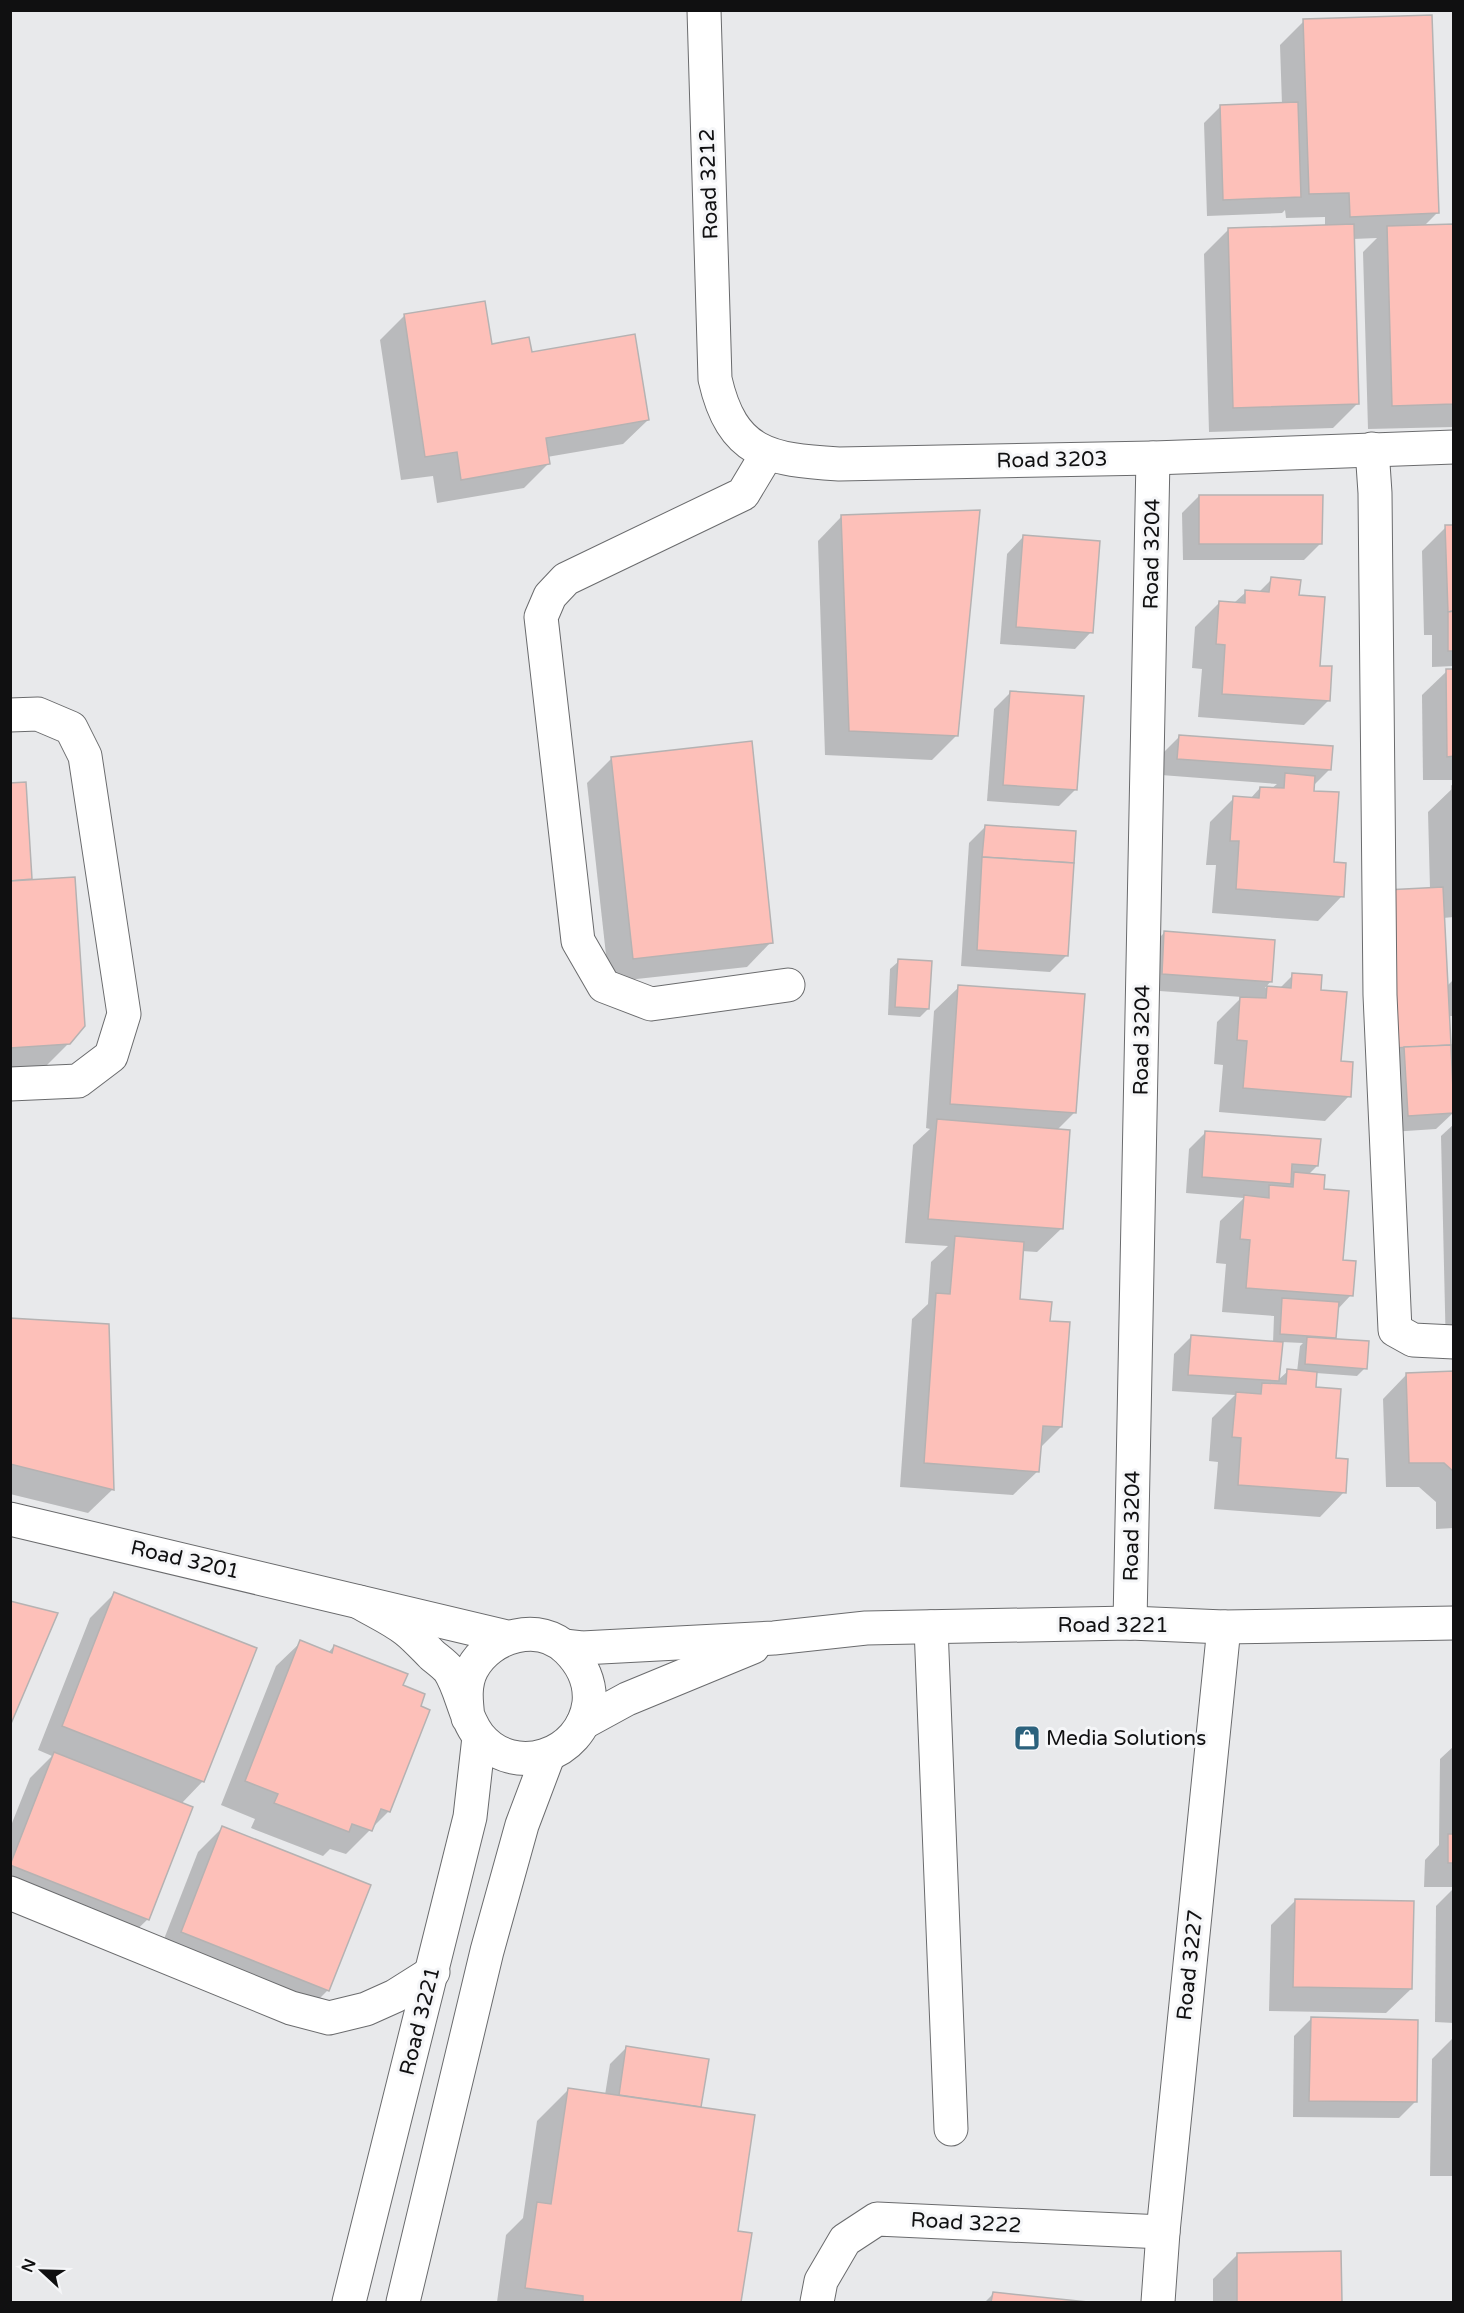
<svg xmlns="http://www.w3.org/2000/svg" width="1464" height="2313" font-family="'Varela Round',sans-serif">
	<rect width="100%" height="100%" fill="#e8e9eb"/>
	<g fill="#0003" fill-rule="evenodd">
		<path d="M1304,21L1437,213L1424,226L1454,225V427L1368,429L1363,252L1377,238L1353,239L1358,403L1333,428L1209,432L1204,254L1228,230L1325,227V217L1286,218L1285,210L1282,213L1207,216L1204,123L1220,107L1282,105L1280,45Z"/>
		<path d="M404,316L491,345L530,354L648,420L623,444L547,457L548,464L524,488L437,503L433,476L401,480L380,340Z"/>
		<path d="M1199,496L1321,543L1304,560H1183L1182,513Z"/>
		<path d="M842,516L956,736L932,760L825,755L818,541Z"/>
		<path d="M1454,526V666L1432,667V635H1424L1422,551L1446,527Z"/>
		<path d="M1023,537L1091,632L1075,649L1000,644L1007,554Z"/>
		<path d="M1272,579L1298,597L1328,701L1304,725L1198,717L1202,669L1192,668L1195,627L1220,602L1234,603L1246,592L1258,593Z"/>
		<path d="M1447,671H1454V780H1423L1422,695Z"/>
		<path d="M1010,693L1076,789L1059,806L987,801L994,709Z"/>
		<path d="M1180,736L1329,770L1313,786L1312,792L1342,896L1318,921L1212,913L1216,865H1206L1210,822L1234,798L1250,799L1260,788L1271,789L1277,784L1161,775L1163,753Z"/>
		<path d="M612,758L771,942L747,967L609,982L587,783Z"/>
		<path d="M10,784L31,879L28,882L69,1043L44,1068L10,1070Z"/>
		<path d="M1454,787V917L1443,918L1447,986L1454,979V1016H1448L1450,1046L1454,1042L1453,1113L1436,1129L1391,1132L1388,1063L1430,889L1428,812Z"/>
		<path d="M986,826L1067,955L1050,972L961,966L969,843Z"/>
		<path d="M1165,932L1271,981L1265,988L1279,989L1293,975L1320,992L1349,1096L1325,1121L1219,1112L1223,1065L1214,1064L1217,1022L1242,997L1146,990L1148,949Z"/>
		<path d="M899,961L928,1009L920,1017L888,1015L890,969Z"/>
		<path d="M959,987L1075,1112L1057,1130L1062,1228L1037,1252L1022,1251L1018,1301L1061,1427L1040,1448L1038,1471L1013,1495L900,1487L912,1319L928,1304L931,1262L948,1246L905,1243L913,1145L930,1129L926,1128L934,1011Z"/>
		<path d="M1454,1124V1353H1446L1441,1136Z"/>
		<path d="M1206,1132L1317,1166L1308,1175L1322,1191L1351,1295L1337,1310L1335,1337L1331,1340L1365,1368L1357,1376L1316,1373L1315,1388L1344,1492L1320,1517L1214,1509L1218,1462L1209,1461L1212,1418L1235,1395L1172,1391L1174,1354L1191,1337L1273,1343L1274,1316L1222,1312L1226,1264L1216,1263L1220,1221L1244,1198L1186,1193L1189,1149ZM1281,1342L1303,1343L1300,1346L1297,1372L1288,1371L1277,1381Z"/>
		<path d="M10,1320L113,1489L88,1513L10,1494Z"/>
		<path d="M1454,1373V1528L1436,1529V1502L1419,1487H1386L1383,1399L1407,1374Z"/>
		<path d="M115,1593L203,1781L181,1804L148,1919L123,1943L10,1899V1828L30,1778L52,1756L38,1750L90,1618Z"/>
		<path d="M301,1642L328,1653L334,1646L401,1686L419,1707L428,1711L388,1812L346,1854L330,1849L323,1856L251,1828L255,1819L221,1805L276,1666Z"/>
		<path d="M1454,1746V1887H1424L1425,1860L1439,1845L1440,1759Z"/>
		<path d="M222,1828L328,1990L304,2014L157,1957L198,1852Z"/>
		<path d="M1454,1888V2023L1435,2022L1436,1906Z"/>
		<path d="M1295,1901L1411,1989L1386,2013L1269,2011L1271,1925Z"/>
		<path d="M1311,2019L1415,2102L1399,2118L1293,2117L1294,2036Z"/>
		<path d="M1454,2037V2176H1430L1432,2059Z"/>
		<path d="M626,2048L700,2106L698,2108L736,2233L750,2234L740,2302H497L506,2235L523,2218L537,2121L568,2090L605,2095L610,2064Z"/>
		<path d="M1340,2252L1341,2302H1213V2279L1238,2254Z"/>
		<path d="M993,2294L1074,2302H985Z"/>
	</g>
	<g fill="#fdc0b9" stroke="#b5b2b2" stroke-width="1.5">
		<path d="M1432,15L1439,213L1350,217L1349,193L1309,194L1303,19Z"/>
		<path d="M1298,102L1301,197L1223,200L1220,105Z"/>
		<path d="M1354,224L1359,404L1233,408L1228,228Z"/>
		<path d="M1454,224V404L1392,406L1387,226Z"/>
		<path d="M485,301L492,344L529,337L532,352L635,334L649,420L546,438L550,464L461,480L457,452L425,457L404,314Z"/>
		<path d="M1199,495H1323L1322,544H1199Z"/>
		<path d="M980,510L958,736L849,731L841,515Z"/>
		<path d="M1445,525H1454V611L1448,612Z"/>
		<path d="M1023,535L1100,541L1093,633L1016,627Z"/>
		<path d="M1271,577L1301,580L1299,595L1325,597L1320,666H1332L1330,701L1222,694L1225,645L1216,644L1219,601L1245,603V590L1269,592Z"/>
		<path d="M1454,611V651H1448V612Z"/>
		<path d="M1446,669H1454V756L1447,757Z"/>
		<path d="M1010,691L1084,696L1077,790L1003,785Z"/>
		<path d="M1179,735L1333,746L1331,770L1177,759Z"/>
		<path d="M752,741L773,943L633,959L611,757Z"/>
		<path d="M1285,773L1315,776L1314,791L1339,792L1334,862L1346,863L1344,897L1236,889L1239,841H1230L1233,796L1259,798L1260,787L1284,788Z"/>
		<path d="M26,782L32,879L10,881V783Z"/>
		<path d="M1452,786H1454V858Z"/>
		<path d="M985,825L1076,831L1074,863L982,857Z"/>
		<path d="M982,857L1074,863L1068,956L977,950Z"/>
		<path d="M75,877L85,1026L70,1044L10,1048V881Z"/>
		<path d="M1443,887L1451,1045L1393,1048L1385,890Z"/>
		<path d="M1164,931L1275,940L1272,982L1162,974Z"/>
		<path d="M898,959L932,961L929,1009L895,1007Z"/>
		<path d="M1292,973L1322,975L1321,990L1347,992L1341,1061L1353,1062L1351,1097L1243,1088L1247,1041L1237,1040L1240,997L1266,998L1267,986L1291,988Z"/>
		<path d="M958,985L1085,994L1076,1113L950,1104Z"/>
		<path d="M1451,1045L1454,1113L1408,1116L1404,1047Z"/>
		<path d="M937,1119L1070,1130L1063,1229L928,1219Z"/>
		<path d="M1205,1131L1321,1139L1318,1166L1292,1164L1291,1184L1202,1177Z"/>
		<path d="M1294,1172L1325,1175L1324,1189L1349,1191L1343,1260L1356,1261L1353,1296L1246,1288L1250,1240L1240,1239L1244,1195L1269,1198V1185L1293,1187Z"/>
		<path d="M955,1236L1024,1242L1020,1299L1052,1302L1050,1321L1070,1322L1062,1427L1043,1426L1039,1472L924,1463L936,1293L950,1294Z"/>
		<path d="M1282,1298L1339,1302L1336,1338L1280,1334Z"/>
		<path d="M10,1318L109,1324L114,1490L10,1464Z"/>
		<path d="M1191,1335L1283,1342L1279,1381L1188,1375Z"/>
		<path d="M1307,1337L1369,1341L1367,1369L1305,1364Z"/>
		<path d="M1287,1369L1317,1372L1316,1387L1341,1389L1336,1458L1348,1459L1346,1493L1238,1485L1241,1438L1232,1437L1236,1392L1261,1394L1262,1383L1286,1384Z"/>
		<path d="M1454,1371V1472L1444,1463H1409L1406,1373Z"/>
		<path d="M114,1592L257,1648L204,1782L62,1726Z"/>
		<path d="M10,1601L58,1613L10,1726Z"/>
		<path d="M300,1640L332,1653L334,1645L408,1674L403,1685L425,1694L421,1706L430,1710L390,1812L381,1809L372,1831L352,1824L349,1832L274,1803L278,1794L245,1781Z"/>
		<path d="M54,1752L193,1807L149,1920L10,1865Z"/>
		<path d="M222,1826L371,1885L329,1991L181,1932Z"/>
		<rect x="1448" y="1834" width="6" height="29"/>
		<path d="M1295,1899L1414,1901L1412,1989L1293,1987Z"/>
		<path d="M1311,2017L1418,2020L1417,2102L1309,2101Z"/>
		<path d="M626,2046L709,2059L701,2107L619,2095Z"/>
		<path d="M568,2088L755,2115L738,2231L752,2233L741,2302H583V2296L525,2288L537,2202L551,2204Z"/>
		<path d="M1341,2251L1342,2302H1237V2253Z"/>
		<path d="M993,2292L1088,2302H991Z"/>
	</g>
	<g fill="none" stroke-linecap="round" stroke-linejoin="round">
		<defs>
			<g id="minor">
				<path d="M704,10L715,379C732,454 769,460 839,464L1153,458L1454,447"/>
				<path d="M1372,449L1375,493L1380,995L1395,1330L1413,1340L1454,1342"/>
				<path d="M767,454L743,494L566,579L550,596L541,617L578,941L604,986L651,1004L788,985"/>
				<path d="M10,715L38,714L71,728L85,756L124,1014L111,1056L78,1081L10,1084"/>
				<path d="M10,1519L507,1637"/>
				<path d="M359,1602C374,1611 392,1619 406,1630C415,1637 424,1647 432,1655C438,1660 445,1665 449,1670C462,1690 464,1717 479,1736C514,1779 582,1756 589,1703C591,1683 582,1664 568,1650C540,1621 490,1635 472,1669C464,1684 466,1701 468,1718"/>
				<path d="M1130,1623L1153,458"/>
				<path d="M931,1627L951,2129"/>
				<path d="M564,1646L582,1648L774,1638L866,1628L1130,1623L1224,1627L1454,1623"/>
				<path d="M583,1723L627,1699L753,1647"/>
				<path d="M10,1893L291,2008L329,2018L366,2009L395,1996L433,1972"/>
				<path d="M349,2302L470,1817L479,1737"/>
				<path d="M403,2302L487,1951L522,1825L548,1756"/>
				<path d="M817,2302L821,2281L845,2240L877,2219L1163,2232"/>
				<path d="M1158,2302L1163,2232L1224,1627"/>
			</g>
		</defs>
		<use href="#minor" stroke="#6a6b6d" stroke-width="35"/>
		<use href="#minor" stroke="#fff" stroke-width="33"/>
	</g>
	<defs>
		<symbol id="shop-square" viewBox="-11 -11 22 22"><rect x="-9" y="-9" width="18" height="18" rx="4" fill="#2c627d" stroke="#f5f6f8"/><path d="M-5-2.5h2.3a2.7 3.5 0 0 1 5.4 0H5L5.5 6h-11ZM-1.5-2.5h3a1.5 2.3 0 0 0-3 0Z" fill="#fff"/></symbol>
	</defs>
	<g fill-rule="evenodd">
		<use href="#shop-square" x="1012" y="1723" width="30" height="30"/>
	</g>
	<g text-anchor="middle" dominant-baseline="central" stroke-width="6" stroke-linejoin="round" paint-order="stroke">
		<g font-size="21" fill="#101011" stroke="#f5f6f8">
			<text transform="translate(709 184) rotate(-92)">Road 3212</text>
			<text transform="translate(1052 460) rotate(-1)">Road 3203</text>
			<text transform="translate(1152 554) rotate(-89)">Road 3204</text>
			<text transform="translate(1142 1040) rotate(-89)">Road 3204</text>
			<text transform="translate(1132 1526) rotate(-89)">Road 3204</text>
			<text transform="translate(185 1560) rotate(13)">Road 3201</text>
			<text x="1113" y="1625">Road 3221</text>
			<text transform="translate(1190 1965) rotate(-84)">Road 3227</text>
			<text transform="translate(420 2021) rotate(-76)">Road 3221</text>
			<text transform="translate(966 2223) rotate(3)">Road 3222</text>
		</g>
		<g font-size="21" fill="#101011" stroke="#f5f6f8" text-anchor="start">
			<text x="1046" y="1738">Media Solutions</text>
		</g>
	</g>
	<rect width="1464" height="2313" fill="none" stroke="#101011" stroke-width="24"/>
	<g transform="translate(42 2271) rotate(292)" stroke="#f5f6f8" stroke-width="4.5" paint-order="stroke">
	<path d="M0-4.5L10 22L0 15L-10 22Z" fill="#101011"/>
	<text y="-9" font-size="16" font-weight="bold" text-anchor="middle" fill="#101011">N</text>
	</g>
</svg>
